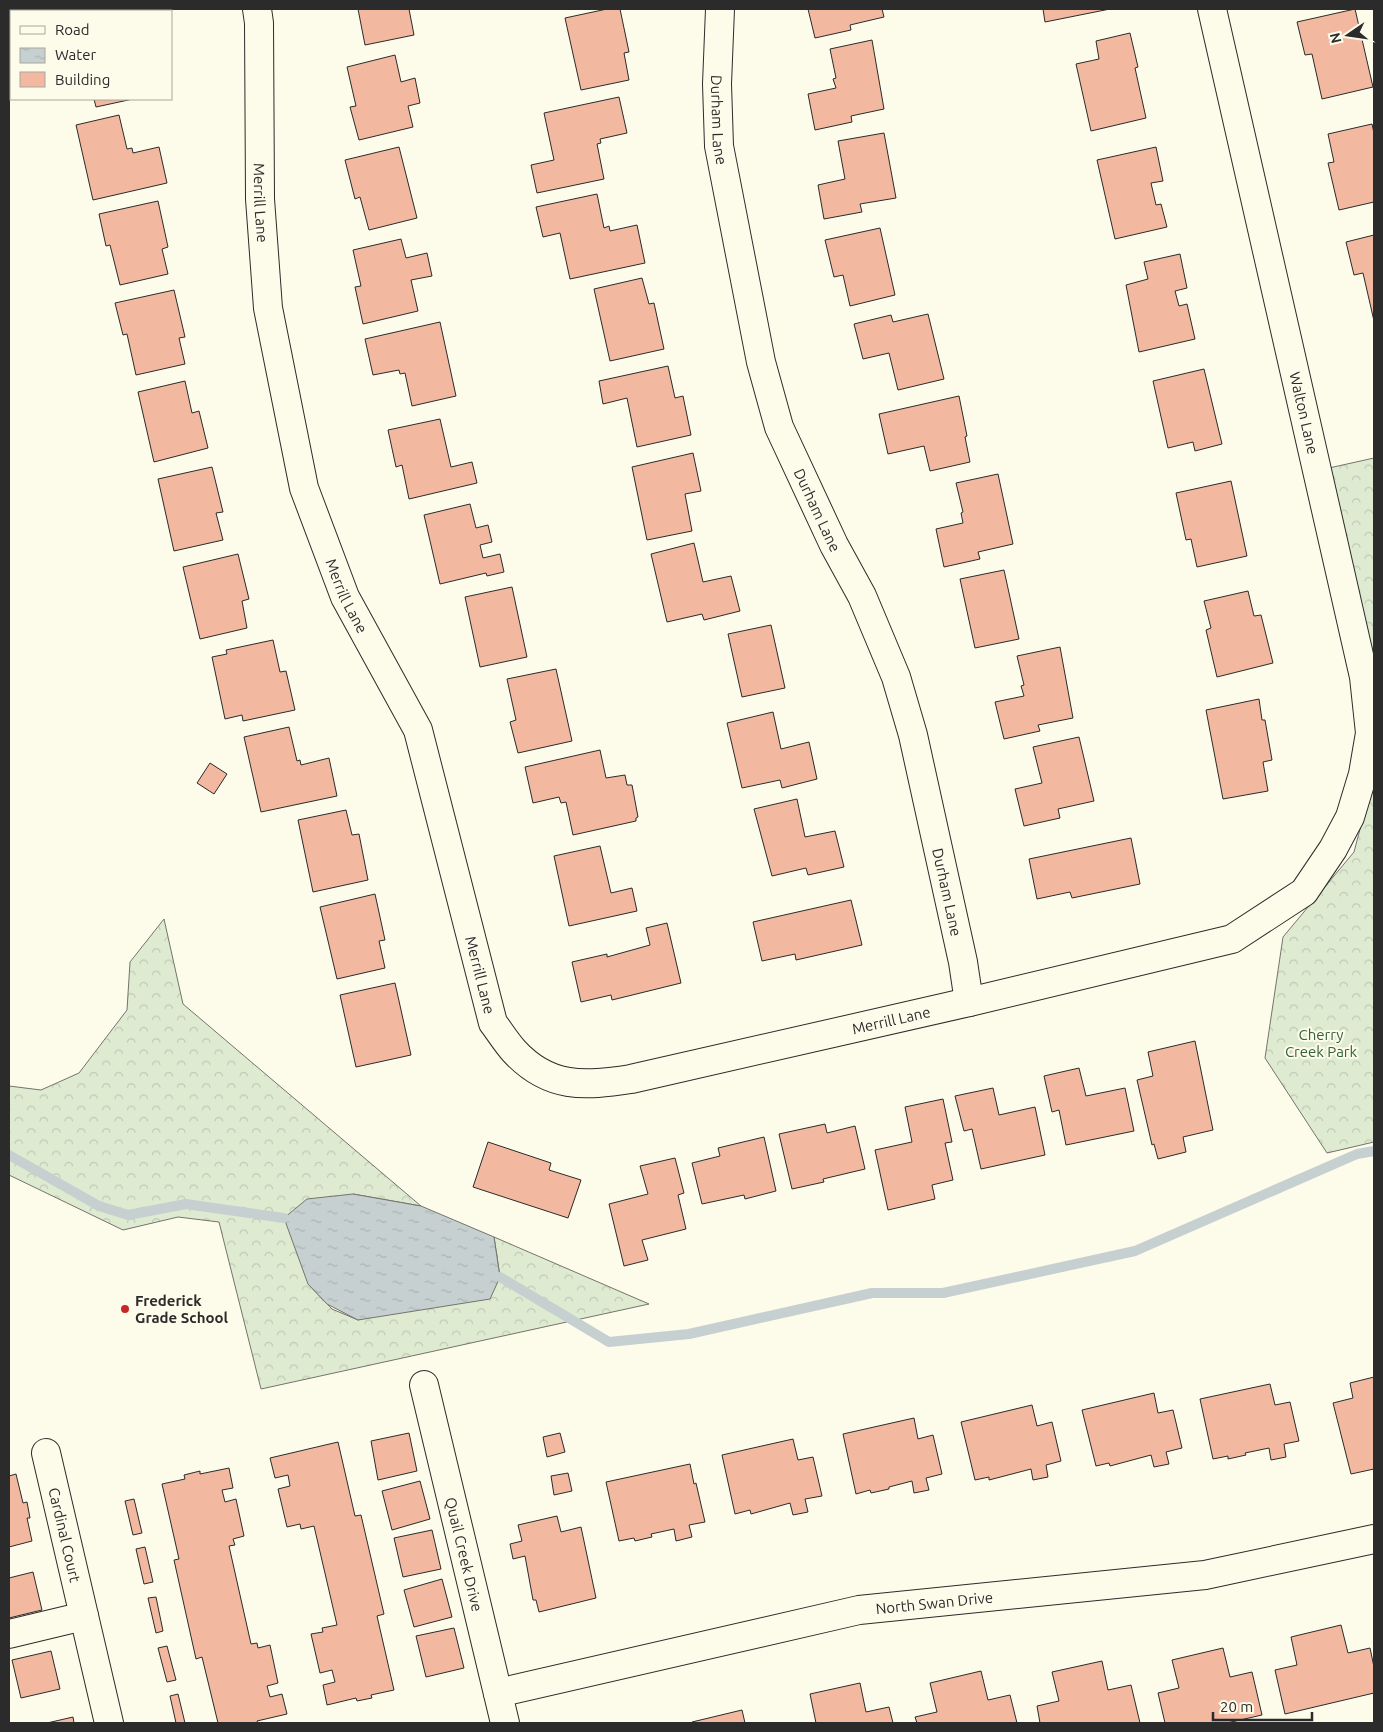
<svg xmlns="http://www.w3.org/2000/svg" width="1383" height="1732" font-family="Ubuntu,sans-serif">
	<defs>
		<pattern id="forest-crowns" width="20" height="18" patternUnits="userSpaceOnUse" patternTransform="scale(1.25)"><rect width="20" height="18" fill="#deebd1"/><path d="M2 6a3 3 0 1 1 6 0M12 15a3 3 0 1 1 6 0" fill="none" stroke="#bfcab4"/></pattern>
		<pattern id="water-ripples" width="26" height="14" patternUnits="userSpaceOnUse" patternTransform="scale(1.25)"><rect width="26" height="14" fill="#c7d0d0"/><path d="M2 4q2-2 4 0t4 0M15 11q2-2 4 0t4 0" fill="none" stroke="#abb3b3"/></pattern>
	</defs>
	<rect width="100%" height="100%" fill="#fdfbea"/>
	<g fill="url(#forest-crowns)" stroke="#74746e">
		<path d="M1374,458V663L1329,468Z"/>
		<path d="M1374,776V1142L1327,1153L1265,1058L1283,937L1354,852Z"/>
		<path d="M164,919L183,1004L421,1206L353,1194L308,1284L332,1309L358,1320L500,1277L494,1237L649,1304L261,1389L219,1222L178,1217L123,1230L9,1175V1086L41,1090L79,1073L127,1010L130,962Z"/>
	</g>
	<path fill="url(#water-ripples)" stroke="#74746e" d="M353,1194L421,1206L494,1237L500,1277L490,1299L358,1320L327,1304L308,1284L284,1218L307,1199Z"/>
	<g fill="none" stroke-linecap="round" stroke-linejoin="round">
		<g stroke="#c7d0d0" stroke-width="10">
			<path d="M9,1155L99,1206L128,1215L186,1204L284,1218"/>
			<path d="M500,1277L609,1342L689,1334L872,1293H943L1135,1251L1357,1154L1374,1151"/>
		</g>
	</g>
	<g fill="#f2b8a0" stroke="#2b2b2b">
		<path d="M358,9H409L414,35L365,45Z"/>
		<path d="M607,9H620L629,52L624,53L629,80L581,90L565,18Z"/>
		<path d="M808,9H882L884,17L850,25L851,30L815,38Z"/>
		<path d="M1043,9H1110L1045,22Z"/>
		<path d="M1355,9L1373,87L1322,99L1312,54L1305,55L1297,22Z"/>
		<path d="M11,14V32H9V15Z"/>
		<path d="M1130,33L1138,67L1135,68L1146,118L1091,131L1076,64L1099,59L1096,41Z"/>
		<path d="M872,40L884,109L851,116L852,122L815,130L808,94L836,88L833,79L836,78L830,49Z"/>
		<path d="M395,55L401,82L415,78L420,103L408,106L413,127L359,140L350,107L356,106L347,67Z"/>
		<path d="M619,97L627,133L600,139L601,143L597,144L604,179L537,193L531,165L554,160L544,113Z"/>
		<path d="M94,99H133L96,107Z"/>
		<path d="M119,115L127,149L132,148L133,153L159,147L167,183L93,200L76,125Z"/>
		<path d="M1372,124L1374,133V202L1339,210L1328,163L1334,162L1328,134Z"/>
		<path d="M884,133L896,198L860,204L862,212L824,219L818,185L845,179L838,141Z"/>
		<path d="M399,147L417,218L369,230L360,197L355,199L345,160Z"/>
		<path d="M1156,147L1163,181L1151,183L1156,205L1161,204L1167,227L1115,239L1097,160Z"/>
		<path d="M597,194L604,228L609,226L610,231L637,225L645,263L570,279L560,233L543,237L536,207Z"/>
		<path d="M158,201L168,247L162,249L168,274L120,285L110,245L106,246L99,214Z"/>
		<path d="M880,228L895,295L850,306L843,275L834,277L825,240Z"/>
		<path d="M1374,235V321L1363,273L1354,275L1346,242Z"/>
		<path d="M401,239L406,258L427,253L432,276L411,280L418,311L363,324L355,287L361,286L353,250Z"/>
		<path d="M1180,254L1187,288L1175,291L1179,306L1187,304L1195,339L1139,352L1126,285L1148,279L1144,262Z"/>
		<path d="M642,278L649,304L654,303L664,349L610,361L594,289Z"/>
		<path d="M174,290L185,337L179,338L185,364L136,375L127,334L123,335L115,303Z"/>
		<path d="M928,314L944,379L898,390L889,353L863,359L854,324L891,315L893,322Z"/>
		<path d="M440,322L456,396L412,406L405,373L400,374L399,370L373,375L365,339Z"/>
		<path d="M668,366L675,398L683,396L691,435L637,447L627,398L603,404L599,381Z"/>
		<path d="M1204,369L1222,444L1195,451L1193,442L1168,448L1153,381Z"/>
		<path d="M185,381L192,413L199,411L208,448L154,462L138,392Z"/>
		<path d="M959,396L967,436L965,437L970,462L930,471L924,446L888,454L879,414Z"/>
		<path d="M440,419L451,467L472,462L477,483L409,499L402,465L396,467L388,430Z"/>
		<path d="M693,453L701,491L685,494L692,531L647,540L632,467Z"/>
		<path d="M212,467L223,512L216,513L223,540L174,551L158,479Z"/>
		<path d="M998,474L1013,544L978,552L980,559L944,567L936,529L963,523L961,513L963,512L956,483Z"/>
		<path d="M1231,481L1247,556L1197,567L1191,539L1186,540L1176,493Z"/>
		<path d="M470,504L476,528L488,525L492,542L480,545L483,558L500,554L504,572L487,576L486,573L440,584L424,515Z"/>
		<path d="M694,543L703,582L731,576L740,611L704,620L702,614L667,622L651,554Z"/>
		<path d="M238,554L249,599L242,601L247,628L200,639L183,567Z"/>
		<path d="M1004,570L1019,639L975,648L960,579Z"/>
		<path d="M512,587L527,657L480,667L465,597Z"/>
		<path d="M1248,591L1254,616L1261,615L1273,663L1217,677L1206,630L1211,628L1204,601Z"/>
		<path d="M771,625L785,688L742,697L728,634Z"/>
		<path d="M273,640L280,672L286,671L295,710L243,721L242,715L225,719L212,657L227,654L226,650Z"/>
		<path d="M1060,647L1073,718L1038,725L1040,731L1004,739L995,702L1024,696L1021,686L1024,685L1017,656Z"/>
		<path d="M556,669L572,741L518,753L510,722L516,720L507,679Z"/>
		<path d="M1259,699L1262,720H1265L1272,760L1263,762L1268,791L1223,799L1206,710Z"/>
		<path d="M773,712L781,749L809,742L817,779L782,788L780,780L742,788L727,723Z"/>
		<path d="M289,727L297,761L300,760L301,765L329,758L337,796L261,812L244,737Z"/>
		<path d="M1079,737L1094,801L1058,809L1060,818L1024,826L1015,789L1042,783L1033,747Z"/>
		<path d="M600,750L606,778L625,775L627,785H632L638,817L636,818V821L573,835L566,802L561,803L559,797L533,803L525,767Z"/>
		<path d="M210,763L227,774L214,794L197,783Z"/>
		<path d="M797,799L805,837L835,831L844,867L808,875L806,868L772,876L754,809Z"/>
		<path d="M346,810L352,835L359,834L368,880L313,892L298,820Z"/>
		<path d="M1131,838L1140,884L1072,898L1070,892L1037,899L1029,859Z"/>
		<path d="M600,846L611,893L632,888L637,911L569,926L554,856Z"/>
		<path d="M375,894L385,940L379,941L385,968L337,979L320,907Z"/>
		<path d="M851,900L862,945L796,960L795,954L762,961L753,922Z"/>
		<path d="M667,923L681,983L612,1000L611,995L581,1002L572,962L607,954V957L650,945L646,928Z"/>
		<path d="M395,983L411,1055L356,1067L340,995Z"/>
		<path d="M1195,1041L1213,1130L1183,1137L1186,1152L1158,1159L1154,1144L1152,1145L1137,1080L1153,1076L1148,1052Z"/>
		<path d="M1079,1068L1086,1096L1125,1088L1134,1131L1066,1145L1059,1110L1052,1112L1044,1076Z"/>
		<path d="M993,1088L999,1115L1035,1107L1045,1155L981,1169L972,1129L964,1131L955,1096Z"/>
		<path d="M943,1099L952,1142L945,1143L953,1180L932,1185L935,1199L888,1210L875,1150L912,1142L905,1107Z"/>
		<path d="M825,1124L827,1133L855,1126L865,1169L823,1179L824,1182L792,1189L779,1134Z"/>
		<path d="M764,1137L776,1191L745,1199L744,1195L702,1204L692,1163L720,1156L718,1148Z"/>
		<path d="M488,1142L551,1163L549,1170L581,1180L568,1218L473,1187Z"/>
		<path d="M675,1158L684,1193L678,1195L686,1229L642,1240L648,1260L624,1266L609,1204L648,1194L640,1166Z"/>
		<path d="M1374,1377V1469L1351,1474L1333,1403L1353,1398L1350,1383Z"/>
		<path d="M1270,1384L1275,1405L1290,1402L1299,1441L1284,1444L1286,1457L1271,1460L1269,1448L1245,1453L1246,1455L1228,1459V1456L1213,1459L1200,1399Z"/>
		<path d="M1154,1393L1158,1413L1173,1410L1182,1448L1166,1452L1169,1464L1154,1467L1151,1455L1110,1466L1109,1463L1096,1466L1082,1410Z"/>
		<path d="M1032,1405L1037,1426L1052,1422L1061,1461L1046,1465L1048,1477L1033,1480L1031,1469L989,1480V1477L975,1480L961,1422Z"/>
		<path d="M914,1418L918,1439L933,1435L942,1474L926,1478L929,1490L914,1493L912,1481L889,1487V1489L871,1493L870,1490L856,1494L843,1434Z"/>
		<path d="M409,1433L417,1471L378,1480L371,1441Z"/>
		<path d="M560,1433L565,1452L547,1457L543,1437Z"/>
		<path d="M793,1439L798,1460L813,1457L822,1496L805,1499L808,1512L793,1515L790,1503L751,1514L750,1510L735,1514L722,1455Z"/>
		<path d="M338,1442L355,1516L361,1515L384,1614L377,1616L394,1690L371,1695L372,1698L357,1701L356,1698L327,1705L323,1685L335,1682L332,1670L320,1673L311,1634L323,1632L322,1628L337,1625L314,1526L301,1529L300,1524L287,1527L278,1489L290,1486L288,1475L275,1478L270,1458Z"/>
		<path d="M690,1464L694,1484L696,1483L705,1522L689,1525L692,1537L676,1541L674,1529L651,1534L652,1537L635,1541L634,1538L619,1541L606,1482Z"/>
		<path d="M229,1468L233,1488L222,1490L225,1502L236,1499L244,1536L233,1539L235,1545L229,1546L251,1644L257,1643L258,1648L270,1645L278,1683L267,1686L270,1697L282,1694L287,1714L257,1721L258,1723H218L202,1657L196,1659L174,1560L179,1559L162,1484L185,1479L184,1475L200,1471V1474Z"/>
		<path d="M568,1473L572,1491L554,1495L551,1476Z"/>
		<path d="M16,1474L23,1503L27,1502L30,1518H27L32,1541L9,1547V1476Z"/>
		<path d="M420,1481L430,1519L392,1530L382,1491Z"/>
		<path d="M134,1499L142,1533L133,1535L125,1501Z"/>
		<path d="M557,1516L561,1532L581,1527L596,1598L539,1612L536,1600H533L525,1556L513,1559L510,1544L522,1541L518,1525Z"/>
		<path d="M432,1530L441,1569L403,1577L394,1538Z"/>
		<path d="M145,1547L153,1582L144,1584L136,1549Z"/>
		<path d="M33,1572L42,1610L9,1618V1578Z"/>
		<path d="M442,1579L452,1617L414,1627L404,1590Z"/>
		<path d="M156,1597L163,1631L156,1633L148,1598Z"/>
		<path d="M1341,1625L1348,1653L1370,1648L1374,1667V1693L1285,1714L1275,1670L1297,1665L1291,1637Z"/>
		<path d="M454,1628L464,1668L426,1677L416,1636Z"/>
		<path d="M167,1646L176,1680L167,1682L158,1648Z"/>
		<path d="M1223,1648L1230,1677L1252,1672L1262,1715L1227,1723H1165L1158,1693L1179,1688L1172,1660Z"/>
		<path d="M51,1651L60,1689L21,1698L12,1660Z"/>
		<path d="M1102,1661L1108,1690L1131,1685L1140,1723H1040L1037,1706L1059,1701L1052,1672Z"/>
		<path d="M981,1671L988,1700L1010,1695L1017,1723H917L915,1717L937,1712L930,1683Z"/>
		<path d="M860,1683L866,1712L889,1707L893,1723H814H816L810,1694Z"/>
		<path d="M178,1694L185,1723H176L170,1696Z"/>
		<path d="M742,1710L745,1723H692V1722Z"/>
		<path d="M73,1717L74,1723H47Z"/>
	</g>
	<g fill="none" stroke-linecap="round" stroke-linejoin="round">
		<defs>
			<g id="minor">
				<path id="s1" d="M257,9L259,23L260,199L268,308L304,488L345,597L418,730L493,1023C500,1032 506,1042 514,1051C549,1089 584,1086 631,1079L969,1002L1232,939L1304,892L1333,849L1350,817L1363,774L1370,733L1364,677L1212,9"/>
				<path id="s2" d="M720,9L717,84L719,146L761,362L779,427L834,545L862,596L896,677L913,735L963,962L969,1002"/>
				<path id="s3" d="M424,1385L505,1723"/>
				<path id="s4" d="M46,1453L109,1723"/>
				<path d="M9,1634L84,1616"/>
				<path id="s5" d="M498,1693L859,1610L1205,1575L1374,1539"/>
			</g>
		</defs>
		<use href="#minor" stroke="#2b2b2b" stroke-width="30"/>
		<use href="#minor" stroke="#fdfbea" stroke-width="28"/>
	</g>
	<circle fill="#c62828" stroke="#fdfbea" stroke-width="2" cx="125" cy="1309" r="5"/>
	<g text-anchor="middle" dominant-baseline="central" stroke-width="4" stroke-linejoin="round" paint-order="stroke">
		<g font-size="15" fill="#2b2b2b" stroke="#fdfbea">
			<text stroke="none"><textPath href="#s2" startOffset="111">Durham Lane</textPath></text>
			<text stroke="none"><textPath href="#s1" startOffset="194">Merrill Lane</textPath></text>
			<text transform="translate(1304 413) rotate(77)">Walton Lane</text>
			<text stroke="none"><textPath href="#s2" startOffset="516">Durham Lane</textPath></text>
			<text stroke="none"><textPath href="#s1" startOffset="599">Merrill Lane</textPath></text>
			<text stroke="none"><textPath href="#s2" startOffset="922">Durham Lane</textPath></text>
			<text stroke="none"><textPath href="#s1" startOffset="1004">Merrill Lane</textPath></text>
			<text stroke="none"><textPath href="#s1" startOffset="1482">Merrill Lane</textPath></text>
			<text stroke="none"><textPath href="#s4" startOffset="84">Cardinal Court</textPath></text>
			<text stroke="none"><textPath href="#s3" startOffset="174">Quail Creek Drive</textPath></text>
			<text stroke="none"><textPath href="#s5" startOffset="446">North Swan Drive</textPath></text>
		</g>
		<g font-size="15" fill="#34623c" stroke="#fdfbea">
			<text x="1321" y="1034">Cherry<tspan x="1321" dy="17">Creek Park</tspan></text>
		</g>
		<g font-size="15" font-weight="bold" fill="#2b2b2b" stroke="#fdfbea" text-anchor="start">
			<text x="135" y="1300">Frederick<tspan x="135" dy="17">Grade School</tspan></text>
		</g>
	</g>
	<rect width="1383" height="1732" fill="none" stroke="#2b2b2b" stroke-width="20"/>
	<rect x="10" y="10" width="162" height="90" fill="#fdfbea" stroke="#a9a89e"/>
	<rect x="20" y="26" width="25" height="8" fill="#fdfbea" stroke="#a9a89e"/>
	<text x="55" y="35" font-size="15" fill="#2b2b2b">Road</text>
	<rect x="20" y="48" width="25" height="15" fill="url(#water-ripples)" stroke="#a9a89e"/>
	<text x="55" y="60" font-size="15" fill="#2b2b2b">Water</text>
	<rect x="20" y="72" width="25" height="15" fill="#f2b8a0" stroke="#a9a89e"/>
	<text x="55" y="85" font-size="15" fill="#2b2b2b">Building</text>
	<g transform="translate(1348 35) rotate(257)" stroke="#fdfbea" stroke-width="4" paint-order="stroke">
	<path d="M0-4L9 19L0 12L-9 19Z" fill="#2b2b2b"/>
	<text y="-8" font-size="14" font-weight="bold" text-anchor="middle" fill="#2b2b2b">N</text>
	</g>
	<path d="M1213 1712v8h99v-8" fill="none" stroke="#2b2b2b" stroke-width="2.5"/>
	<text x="1220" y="1712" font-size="15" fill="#2b2b2b" stroke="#fdfbea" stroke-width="4" paint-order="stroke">20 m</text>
</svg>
